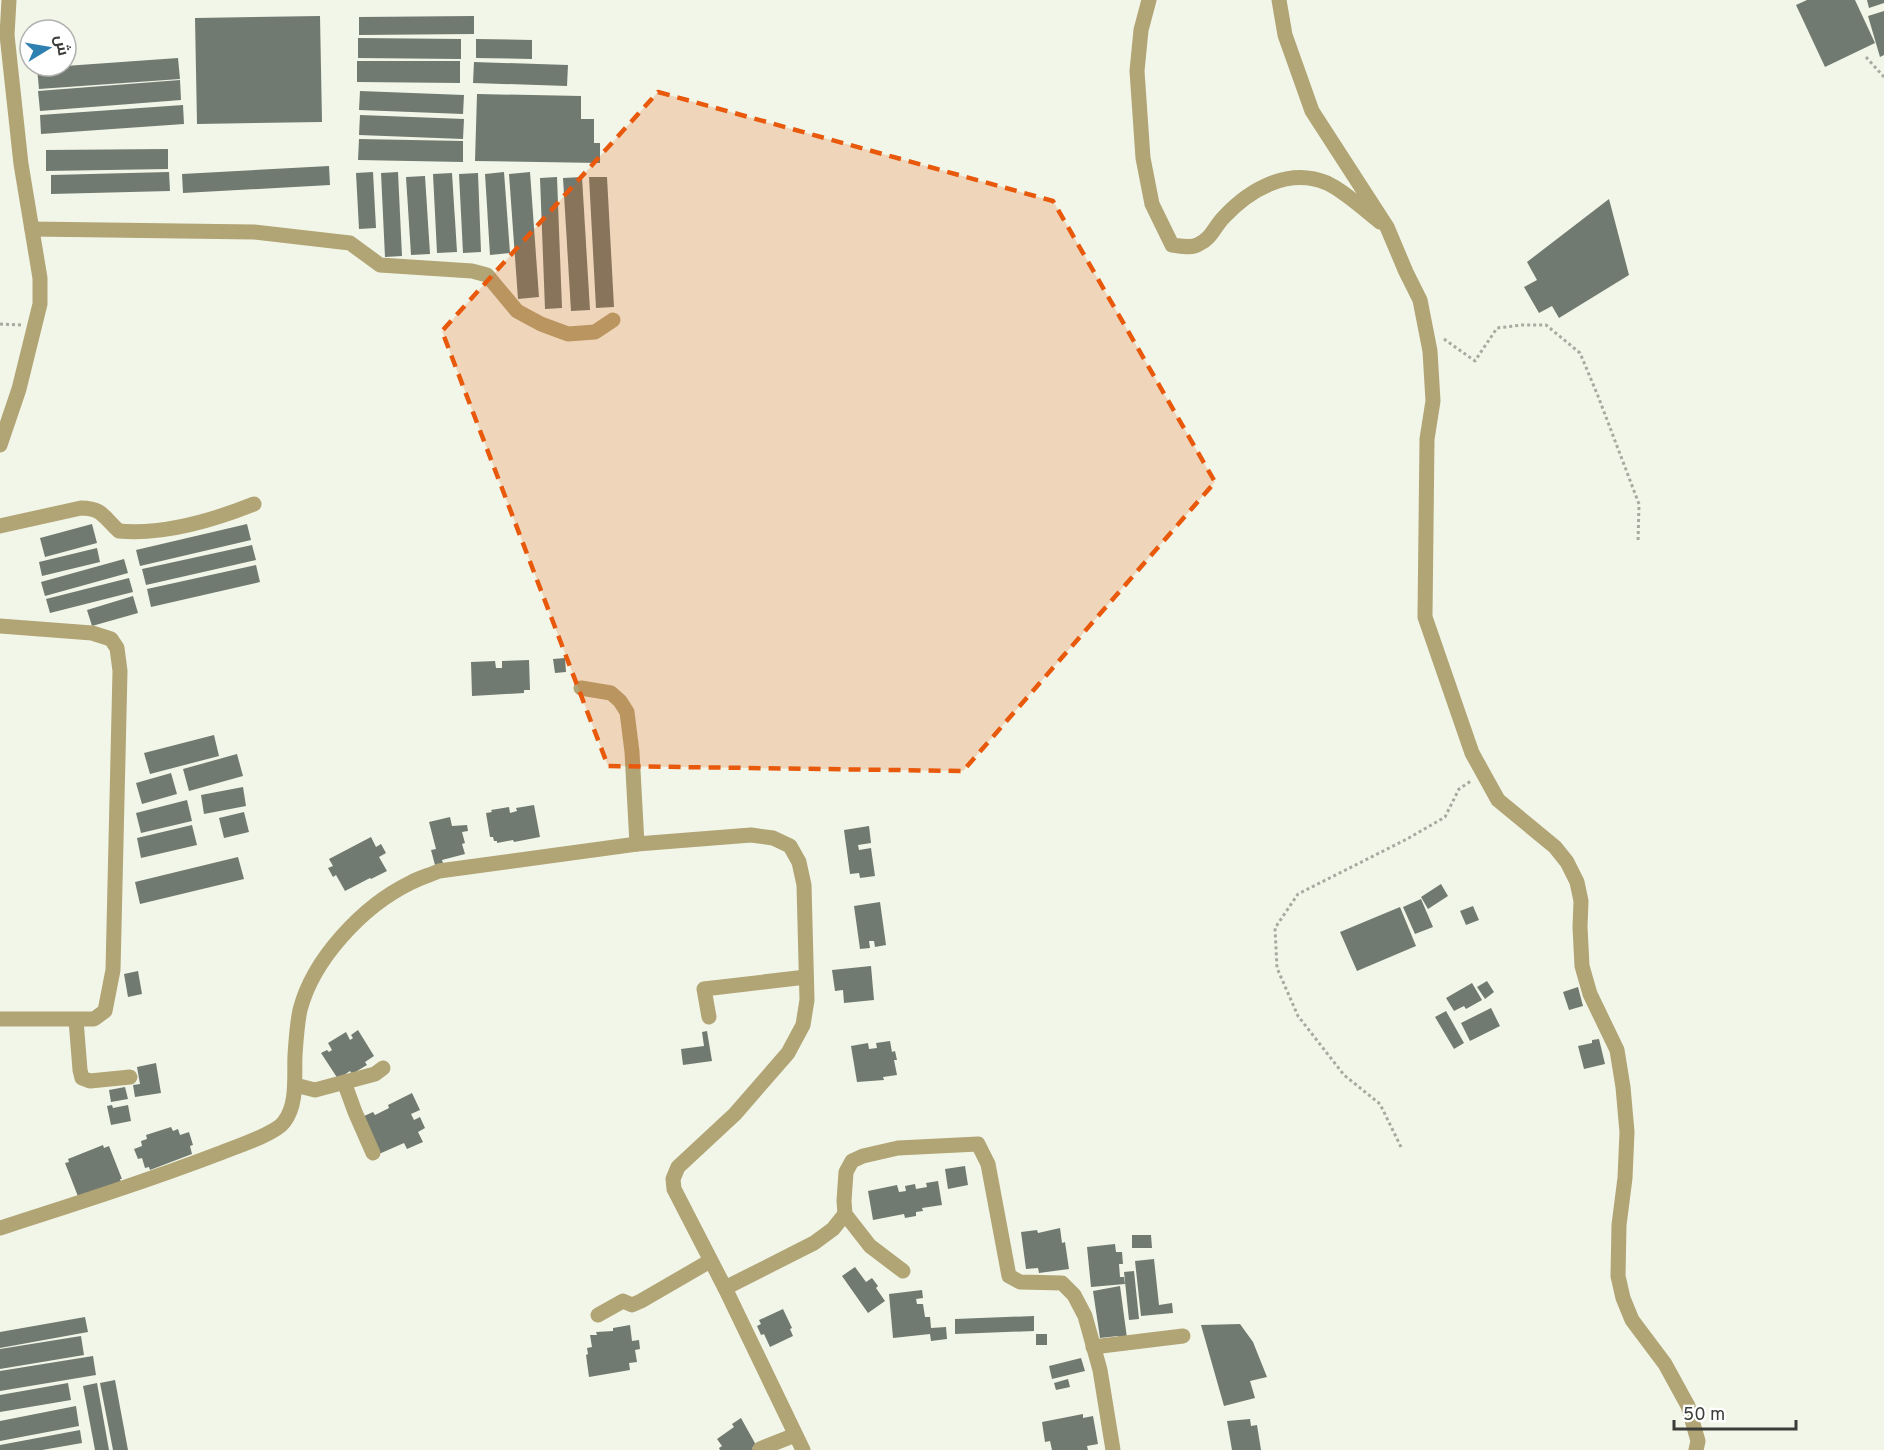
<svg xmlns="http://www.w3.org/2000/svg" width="1884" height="1450" font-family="Overpass,Cairo,sans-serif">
	<rect width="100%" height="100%" fill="#f2f6e8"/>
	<g fill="#717a70">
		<path d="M1807,0H1855L1875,43L1825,67L1796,5Z"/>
		<path d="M1867,0H1884V3L1869,8Z"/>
		<path d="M1884,11V55L1880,57L1868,16Z"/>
		<path d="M320,16L322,122L197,124L195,18Z"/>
		<path d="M474,16V34L359,35V17Z"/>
		<path d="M358,38L461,39V59L358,58Z"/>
		<path d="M476,39L532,40V59L476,58Z"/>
		<path d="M178,58L180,79L39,89L37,68Z"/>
		<path d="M357,61H460V83L357,82Z"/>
		<path d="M474,62L568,65L567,86L473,83Z"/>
		<path d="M180,80L181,100L40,111L38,91Z"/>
		<path d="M360,91L464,95L463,114L359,110Z"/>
		<path d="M477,94L581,96V119H594V143H600V163L475,161Z"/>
		<path d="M183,105L184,124L41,134L40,115Z"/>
		<path d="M360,115L464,119L463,139L359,135Z"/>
		<path d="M359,139L463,141V162L358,160Z"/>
		<path d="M168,149V169L46,171V150Z"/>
		<path d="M329,166L330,185L183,193L182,174Z"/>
		<path d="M169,172L170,191L51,194V175Z"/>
		<path d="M373,172L376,228L359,229L356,173Z"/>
		<path d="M398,172L402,256L385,257L381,173Z"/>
		<path d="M504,172L510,253L490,255L485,174Z"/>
		<path d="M530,172L539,297L518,299L509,174Z"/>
		<path d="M452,173L457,252L437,253L433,174Z"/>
		<path d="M478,173L481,252L463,253L459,174Z"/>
		<path d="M425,176L430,254L411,255L406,177Z"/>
		<path d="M557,177L562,308L545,309L540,178Z"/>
		<path d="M582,177L590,310L571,311L563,178Z"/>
		<path d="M589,177H607L614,307L596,308Z"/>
		<path d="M1609,199L1629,275L1559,318L1552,306L1539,313L1524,287L1537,280L1527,262Z"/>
		<path d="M92,524L97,543L45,557L40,538Z"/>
		<path d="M247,524L251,540L140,566L136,550Z"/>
		<path d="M252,545L256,560L146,585L142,569Z"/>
		<path d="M97,548L100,562L42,576L39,562Z"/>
		<path d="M124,559L128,573L45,596L41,582Z"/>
		<path d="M256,565L260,582L151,607L147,589Z"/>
		<path d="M129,578L133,592L50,613L46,599Z"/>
		<path d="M133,596L138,613L92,626L87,610Z"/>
		<path d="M565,658L566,672L555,673L553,659Z"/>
		<path d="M529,660L530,690H524V693L472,696L471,662L495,661L496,668H502V661Z"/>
		<path d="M214,735L219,756L150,774L144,753Z"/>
		<path d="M237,754L243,776L189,791L183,769Z"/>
		<path d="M171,773L177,794L142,804L136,783Z"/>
		<path d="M243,787L246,806L204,814L201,795Z"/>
		<path d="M187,800L192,821L141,833L136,813Z"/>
		<path d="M534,805L540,837L514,842L513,840L497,843V841H494L493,837H490L486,813L492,812L491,810L509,807L510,813L517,811L516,808Z"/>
		<path d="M244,812L249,832L224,838L219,818Z"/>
		<path d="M450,817L452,826L467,825L468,831L462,832L465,843L462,844L465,854L442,860L443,863L435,865L431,850L436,849L429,822Z"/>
		<path d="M192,825L197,845L141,858L137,838Z"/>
		<path d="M869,826L871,843L858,845L859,850L871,848L875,876L860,878L859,873L850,874L844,830Z"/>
		<path d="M371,837L376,847L381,844L386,853L379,857L387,871L371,879L370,878L345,891L336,875L333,877L328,868L333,866L329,859Z"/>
		<path d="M238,857L244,879L140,904L135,882Z"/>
		<path d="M1441,884L1448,896L1428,909L1421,897Z"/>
		<path d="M1421,899L1433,927L1415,934L1403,907Z"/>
		<path d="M880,902L886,945L875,947L874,941H869L870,948L860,949L854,906Z"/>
		<path d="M1473,906L1479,920L1466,925L1460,911Z"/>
		<path d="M1400,907L1416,946L1357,971L1340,932Z"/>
		<path d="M871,966L874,1000L844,1003L843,990L835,991L832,970Z"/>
		<path d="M138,971L142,994L128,997L124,974Z"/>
		<path d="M1487,981L1494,992L1485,999L1477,987Z"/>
		<path d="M1472,983L1482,1000L1466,1009L1464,1006L1454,1011L1446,998Z"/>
		<path d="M1578,987L1583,1006L1569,1010L1563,992Z"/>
		<path d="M1491,1008L1500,1026L1470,1041L1461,1023Z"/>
		<path d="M1446,1011L1464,1043L1454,1049L1435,1017Z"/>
		<path d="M358,1030L374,1056L365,1062L367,1065L352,1074L350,1071L338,1079L321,1053L327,1050L329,1052L332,1050L328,1043L346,1032L350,1040L353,1038L351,1035Z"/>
		<path d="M707,1031L712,1061L683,1065L681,1049L704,1046L702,1032Z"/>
		<path d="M1599,1039L1605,1064L1584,1069L1578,1046L1592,1043V1040Z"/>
		<path d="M890,1041L892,1052L895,1051L897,1060H894L897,1075L883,1077L884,1080L857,1082L851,1046L868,1043L869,1049L877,1048L876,1043Z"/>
		<path d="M156,1063L161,1093L135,1097L133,1085L140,1084L137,1067Z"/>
		<path d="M125,1087L128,1099L111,1102L109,1090Z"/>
		<path d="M412,1093L420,1110L411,1114L414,1120L420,1117L425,1128L418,1132L423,1142L407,1149L404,1143L379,1154L362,1117L373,1112L375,1115L389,1108L388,1105Z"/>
		<path d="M112,1105L113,1108L128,1105L131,1121L111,1125L107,1106Z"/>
		<path d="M171,1127L173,1131L178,1129L180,1135L189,1132L193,1145L190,1146L192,1154L150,1170L149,1167L145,1168L142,1158L138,1159L134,1149L142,1146L141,1141L147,1139L146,1135Z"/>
		<path d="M103,1145L104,1148L109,1146L122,1179H120L121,1182L79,1199L65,1163L69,1162L68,1159Z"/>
		<path d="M965,1166L968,1185L948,1189L945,1169Z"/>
		<path d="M938,1181L942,1205L922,1208L923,1211L916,1212V1216L905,1218L904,1214L873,1220L868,1191L897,1185L899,1192L906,1191L905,1186L915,1184L916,1189L927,1187L926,1183Z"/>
		<path d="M1060,1228L1062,1243L1065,1242L1069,1269L1039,1273L1038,1268L1026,1269L1021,1232L1037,1230L1038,1233Z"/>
		<path d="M1132,1235H1151L1152,1248H1132Z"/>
		<path d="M1115,1244L1116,1252H1122L1123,1264H1119L1120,1277H1124L1125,1284L1091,1287L1087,1247Z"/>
		<path d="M1154,1259L1159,1305L1172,1303L1173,1313L1141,1316L1135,1261Z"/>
		<path d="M855,1267L866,1282L872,1278L878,1286L876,1288L885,1301L868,1313L842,1276Z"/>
		<path d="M1134,1271L1139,1319L1129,1320L1124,1272Z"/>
		<path d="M1120,1286L1127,1338L1119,1339L1118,1336L1100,1338L1093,1291Z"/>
		<path d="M922,1290L923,1298L916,1299L917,1304H923L925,1317H930L931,1328L946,1327L947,1339L931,1341L930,1334L893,1338L889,1294Z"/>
		<path d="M783,1309L792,1328L790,1329L793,1336L770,1347L764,1334L761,1335L757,1326L761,1324L759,1320Z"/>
		<path d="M1034,1316V1331L955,1334V1319Z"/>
		<path d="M85,1317L88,1332L0,1348V1332Z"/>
		<path d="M1240,1324L1253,1342L1267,1377L1250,1381L1255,1398L1224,1406L1201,1325Z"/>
		<path d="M630,1325L632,1341L639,1340L640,1349L635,1350L637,1362L629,1363L630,1370L589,1377L586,1355L588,1354L587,1348L592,1347L590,1335H597L596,1332L613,1331V1328Z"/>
		<rect x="1036" y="1334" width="11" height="11"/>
		<path d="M81,1336L84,1355L0,1369V1349Z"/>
		<path d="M93,1356L96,1375L0,1391V1371Z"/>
		<path d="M1081,1358L1085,1371L1052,1379L1049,1366Z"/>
		<path d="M1068,1379L1070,1387L1056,1390L1054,1383Z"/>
		<path d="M115,1380L128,1450H113L100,1383Z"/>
		<path d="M68,1383L71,1400L0,1412V1395Z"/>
		<path d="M97,1383L109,1450H95L83,1386Z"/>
		<path d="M76,1406L79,1426L0,1441V1421Z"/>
		<path d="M1083,1414V1418L1093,1416L1098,1444L1087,1446L1088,1450H1052L1050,1441L1045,1442L1042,1422Z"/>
		<path d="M741,1418L756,1445L752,1448L754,1450H720L719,1448L722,1446L717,1439L734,1427L732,1424Z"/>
		<path d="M1250,1419L1251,1426L1257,1425L1261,1450H1232L1227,1421Z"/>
		<path d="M80,1430L82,1443L42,1450H0V1445Z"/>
	</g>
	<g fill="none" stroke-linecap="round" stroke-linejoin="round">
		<g stroke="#a7aaa0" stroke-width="3" stroke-dasharray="3 3" stroke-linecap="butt">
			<path d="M1866,57L1884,77"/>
			<path d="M0,324L21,325"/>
			<path d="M1444,339L1475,361L1497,328L1522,325H1546L1580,353L1598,396L1639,504L1638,543"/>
			<path d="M1401,1147L1380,1104L1344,1075L1298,1016L1277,968L1275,928L1298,894L1407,839L1445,817L1459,789L1471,781"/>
		</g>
		<g stroke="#b1a475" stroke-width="15">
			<path d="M1149,0L1141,30L1137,71L1143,158L1152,204L1172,245C1181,246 1191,249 1199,244C1212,238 1214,227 1224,217C1250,189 1289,167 1327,183C1346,192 1363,209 1380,222"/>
			<path d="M1279,0L1285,35L1312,111L1387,227L1406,272L1420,300L1430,351L1433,401L1427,439L1425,617L1472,753L1498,800L1555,847L1567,862L1577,882L1581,901L1580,927L1582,966L1590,994L1617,1050L1623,1087L1627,1132L1625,1178L1619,1225L1618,1276L1623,1298L1632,1320L1665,1364L1688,1406L1698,1441L1696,1450"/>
			<path d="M32,229L254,232L350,243L380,265L472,271L487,275L517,311L541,324L568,334L595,332L613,320"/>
			<path d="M0,445L19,389L40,304V278L21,164L7,35L9,0"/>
			<path d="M0,526L81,508C103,508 104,518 119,531C162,535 214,520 254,504"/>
			<path d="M0,626L92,633L111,639L117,648L120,671L113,970L105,1011L94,1019H0"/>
			<path d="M581,688L611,693L620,701L627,712L632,752L637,844"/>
			<path d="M709,1017L704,989L806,977"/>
			<path d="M76,1020L80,1070L82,1078L90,1081L130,1077"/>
			<path d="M344,1082L355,1112L373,1153"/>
			<path d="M295,1085L315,1090L375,1074L383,1068"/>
			<path d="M0,1228C75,1204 150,1180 223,1152C238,1146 275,1134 284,1122C298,1104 294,1076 295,1055C296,1041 297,1024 300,1010C313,959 363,906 410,883C419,878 430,875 439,871L637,844L751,835L773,838L790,846L799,862L804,885L807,1000L803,1025L788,1053L735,1114L678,1167L673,1179L674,1189L725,1288L803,1450"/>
			<path d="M903,1271L870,1246L845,1214L844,1201L846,1172L852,1161L863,1156L898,1148L978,1144L988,1164L1009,1276L1020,1282L1062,1283L1074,1295L1085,1316L1100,1370L1113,1450"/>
			<path d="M725,1288L814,1243L833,1229L845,1214"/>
			<path d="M598,1315L623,1301L632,1305L641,1301L710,1261"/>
			<path d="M1093,1347L1183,1336"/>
			<path d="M760,1449L795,1435"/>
		</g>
	</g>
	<path fill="#e8590c" fill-opacity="0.2" stroke="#e8590c" stroke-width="4.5" stroke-dasharray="12 8" stroke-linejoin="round" d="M658,92L1053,201L1215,482L963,771L608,766L442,331Z"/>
	<g transform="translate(48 48) rotate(79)"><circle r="28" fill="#ffffff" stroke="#b1b1af" stroke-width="1.5"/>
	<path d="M0-4.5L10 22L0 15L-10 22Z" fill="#2e80b1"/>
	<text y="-9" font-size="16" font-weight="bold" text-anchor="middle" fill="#3c3d38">ش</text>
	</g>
	<path d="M1674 1420v9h122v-9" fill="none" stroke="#3c3d38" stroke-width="3"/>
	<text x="1683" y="1420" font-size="18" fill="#3c3d38" stroke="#ffffff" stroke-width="4.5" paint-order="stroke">50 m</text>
</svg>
